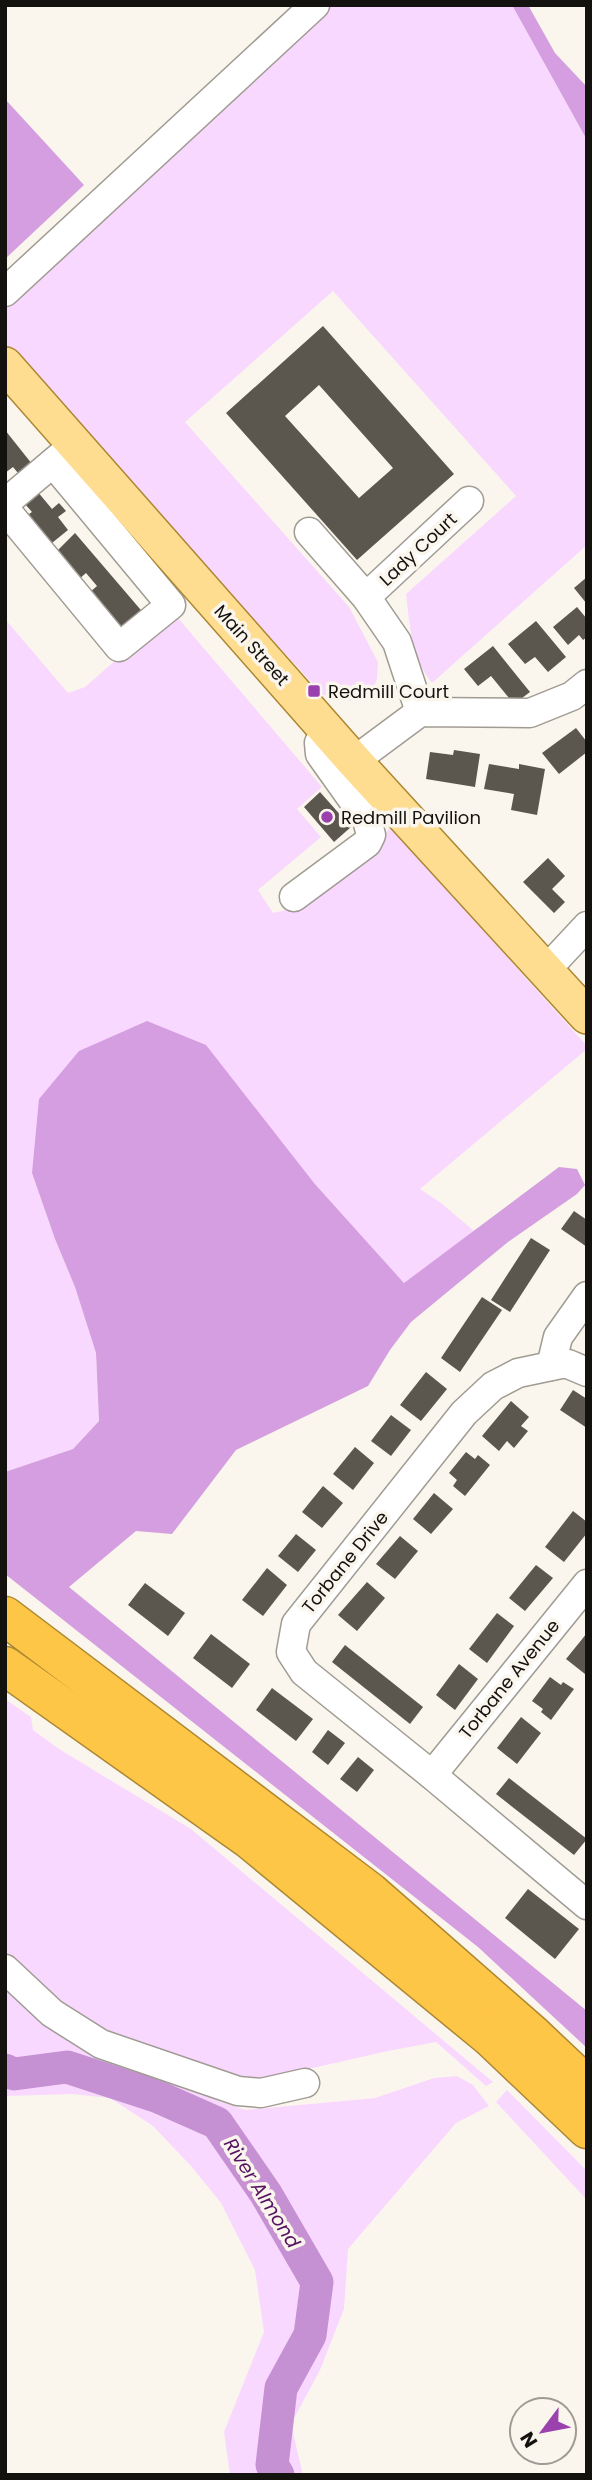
<svg xmlns="http://www.w3.org/2000/svg" width="592" height="2480" font-family="Poppins,sans-serif">
	<rect width="100%" height="100%" fill="#fbf6ed"/>
	<g fill="#f8d8ff">
		<path d="M326,5H512L587,140V545L432,683C411,657 410,626 406,594L516,496L333,291L185,422L349,607L378,662L377,679L370,695L351,701L323,695L5,347V302Z"/>
		<path d="M172,611L322,787L297,809L321,837L258,890L273,913L290,909L391,828L587,1046V1049L420,1189L441,1203L474,1231L404,1283L314,1183L32,1173L55,1239L75,1287L96,1353L99,1421L73,1449L5,1472V619L68,693L85,687Z"/>
		<path d="M5,1699L31,1717L33,1730L59,1749L191,1829L493,2082L486,2086L436,2042L388,2051L251,2082L103,2036L33,1986L5,1955Z"/>
		<path d="M5,1982L139,2067L221,2102L246,2110L375,2098L434,2078L457,2076L473,2085L489,2106L456,2123L348,2249L344,2309L320,2370L291,2424L303,2475H230L224,2432L264,2332L255,2270L221,2203L191,2166L153,2126L110,2098L72,2094L5,2096Z"/>
		<path d="M507,2090L587,2171V2200L496,2102Z"/>
	</g>
	<g fill="#d49ee0">
		<path d="M512,5H528L555,53L587,87V140Z"/>
		<path d="M5,99L84,185L5,259Z"/>
		<path d="M147,1021L206,1045L314,1183L404,1283L559,1167L577,1169L585,1185L577,1194L508,1242L411,1322L390,1350L368,1386L236,1450L172,1534L136,1531L69,1587L587,2011V2048L478,1947L5,1574V1472L73,1449L99,1421L96,1353L75,1287L55,1239L32,1173L39,1099L79,1051Z"/>
	</g>
	<g fill="none" stroke-linecap="round" stroke-linejoin="round">
		<path stroke="#c691d2" stroke-width="33" d="M5,2070L14,2074L67,2067L156,2096L217,2123L266,2194L317,2282L310,2335L281,2388L272,2465L278,2475"/>
	</g>
	<g fill="#5b574f" fill-rule="evenodd">
		<path d="M323,326L454,474L357,560L226,413ZM319,385L393,468L359,498L285,416Z"/>
		<path d="M5,430L36,469L23,479L13,467L5,473Z"/>
		<path d="M32,485L52,509L59,503L66,511L58,517L68,530L47,547L23,518L32,512L18,496Z"/>
		<path d="M75,533L146,616L125,635L89,593L97,586L86,573L78,580L55,553Z"/>
		<path d="M587,577V604L574,588Z"/>
		<path d="M577,607L587,619V637L583,640L579,635L568,645L553,627Z"/>
		<path d="M536,621L566,657L548,672L535,657L525,664L508,644Z"/>
		<path d="M493,646L530,692L514,704L491,676L478,686L464,669Z"/>
		<path d="M576,728L587,742V752L559,774L542,753Z"/>
		<path d="M454,750L480,754L475,787L426,779L430,752L453,755Z"/>
		<path d="M489,764L519,769V764L545,769L537,815L511,810L514,794L484,789Z"/>
		<path d="M320,792L351,827L334,842L304,807Z"/>
		<path d="M548,858L565,876L552,889L565,902L554,913L523,882Z"/>
		<path d="M574,1211L587,1220V1247L561,1229Z"/>
		<path d="M531,1238L550,1250L510,1312L491,1300Z"/>
		<path d="M482,1297L502,1310L460,1372L441,1358Z"/>
		<path d="M426,1372L447,1389L421,1421L400,1405Z"/>
		<path d="M573,1390L587,1399V1428L560,1410Z"/>
		<path d="M511,1401L529,1417L521,1426L528,1431L514,1448L507,1441L499,1451L482,1436Z"/>
		<path d="M391,1415L411,1430L391,1456L371,1441Z"/>
		<path d="M355,1447L374,1463L353,1490L333,1474Z"/>
		<path d="M466,1452L475,1459L478,1455L490,1465L465,1496L453,1486L457,1480L449,1473Z"/>
		<path d="M323,1486L343,1503L322,1528L302,1512Z"/>
		<path d="M434,1493L453,1509L431,1534L413,1519Z"/>
		<path d="M573,1511L587,1522V1533L564,1562L545,1547Z"/>
		<path d="M296,1534L316,1550L298,1572L278,1556Z"/>
		<path d="M400,1536L418,1551L395,1579L376,1564Z"/>
		<path d="M536,1565L553,1578L525,1611L509,1598Z"/>
		<path d="M267,1568L287,1585L263,1616L242,1600Z"/>
		<path d="M367,1582L385,1598L357,1631L338,1615Z"/>
		<path d="M145,1583L185,1613L168,1636L128,1605Z"/>
		<path d="M497,1613L514,1626L487,1663L469,1649Z"/>
		<path d="M587,1633V1671L585,1674L566,1659Z"/>
		<path d="M211,1634L250,1664L232,1688L193,1658Z"/>
		<path d="M345,1645L423,1707L410,1724L332,1662Z"/>
		<path d="M459,1664L478,1679L455,1710L436,1695Z"/>
		<path d="M550,1677L561,1685L563,1682L574,1689L551,1720L541,1712L543,1709L532,1701Z"/>
		<path d="M272,1688L313,1719L296,1741L256,1710Z"/>
		<path d="M521,1717L541,1733L517,1764L497,1748Z"/>
		<path d="M328,1730L345,1743L328,1765L312,1752Z"/>
		<path d="M358,1757L374,1770L357,1792L340,1779Z"/>
		<path d="M509,1778L587,1839L574,1855L496,1794Z"/>
		<path d="M528,1889L579,1929L555,1959L505,1918Z"/>
	</g>
	<g fill="none" stroke-linecap="round" stroke-linejoin="round">
		<defs>
			<g id="minor">
				<path d="M5,292L315,5"/>
				<path d="M5,503L67,451"/>
				<path d="M5,509L119,647L171,605L53,463"/>
				<path d="M309,532L366,597L397,642L420,712"/>
				<path d="M366,597L469,501"/>
				<path d="M354,761L420,712L530,713L572,696L587,684"/>
				<path d="M294,897L367,843L371,835L367,820L320,754L319,743L329,732"/>
				<path d="M546,970L587,926"/>
				<path d="M551,1366L558,1337L587,1296"/>
				<path d="M587,1372L568,1364H561L518,1373L493,1386L464,1413L296,1624L291,1652L304,1672L432,1775L587,1905"/>
				<path d="M432,1775L587,1584"/>
				<path d="M5,1969L52,2013L101,2044L238,2091L261,2093L305,2083"/>
			</g>
			<path id="major" d="M5,365L354,761L587,1016"/>
			<g id="highway">
				<path d="M5,1616L370,1892L532,2034L587,2086"/>
				<path d="M5,1666L249,1839L490,2037L587,2129"/>
			</g>
		</defs>
		<use href="#minor" stroke="#a09b93" stroke-width="31"/>
		<use href="#major" stroke="#ac8733" stroke-width="38"/>
		<use href="#highway" stroke="#ac8733" stroke-width="41"/>
		<use href="#minor" stroke="#fff" stroke-width="28"/>
		<use href="#major" stroke="#fedd91" stroke-width="35"/>
		<use href="#highway" stroke="#fec647" stroke-width="38"/>
	</g>
	<g fill="#9a41ad" stroke="#fbf6ed" stroke-width="2.5">
		<rect x="307" y="684" width="14" height="14" rx="3.5"/>
		<circle cx="327" cy="817" r="7"/>
	</g>
	<g text-anchor="middle" dominant-baseline="central" stroke-width="7" stroke-linejoin="round" paint-order="stroke">
		<g font-size="18" fill="#14120f" stroke="#fbf6ed">
			<text transform="translate(418 549) rotate(-43)">Lady Court</text>
			<text transform="translate(252 645) rotate(48)">Main Street</text>
			<text transform="translate(345 1562) rotate(-51)">Torbane Drive</text>
			<text transform="translate(509 1679) rotate(-51)">Torbane Avenue</text>
		</g>
		<g font-size="18" fill="#14120f" stroke="#fbf6ed" text-anchor="start">
			<text x="328" y="691">Redmill Court</text>
			<text x="341" y="817">Redmill Pavilion</text>
		</g>
		<g font-size="19" font-style="italic" fill="#551362" stroke="#fbf6ed">
			<text transform="translate(262 2193) rotate(58)">River Almond</text>
		</g>
	</g>
	<rect width="592" height="2480" fill="none" stroke="#14120f" stroke-width="14"/>
	<g transform="translate(543 2431) rotate(238)"><circle r="33" fill="#fbf6ed" stroke="#9f9b94" stroke-width="2"/>
	<path d="M0-5L12 26L0 18L-12 26Z" fill="#9a41ad"/>
	<text y="-10" font-size="19" font-weight="bold" text-anchor="middle" fill="#14120f">N</text>
	</g>
</svg>
